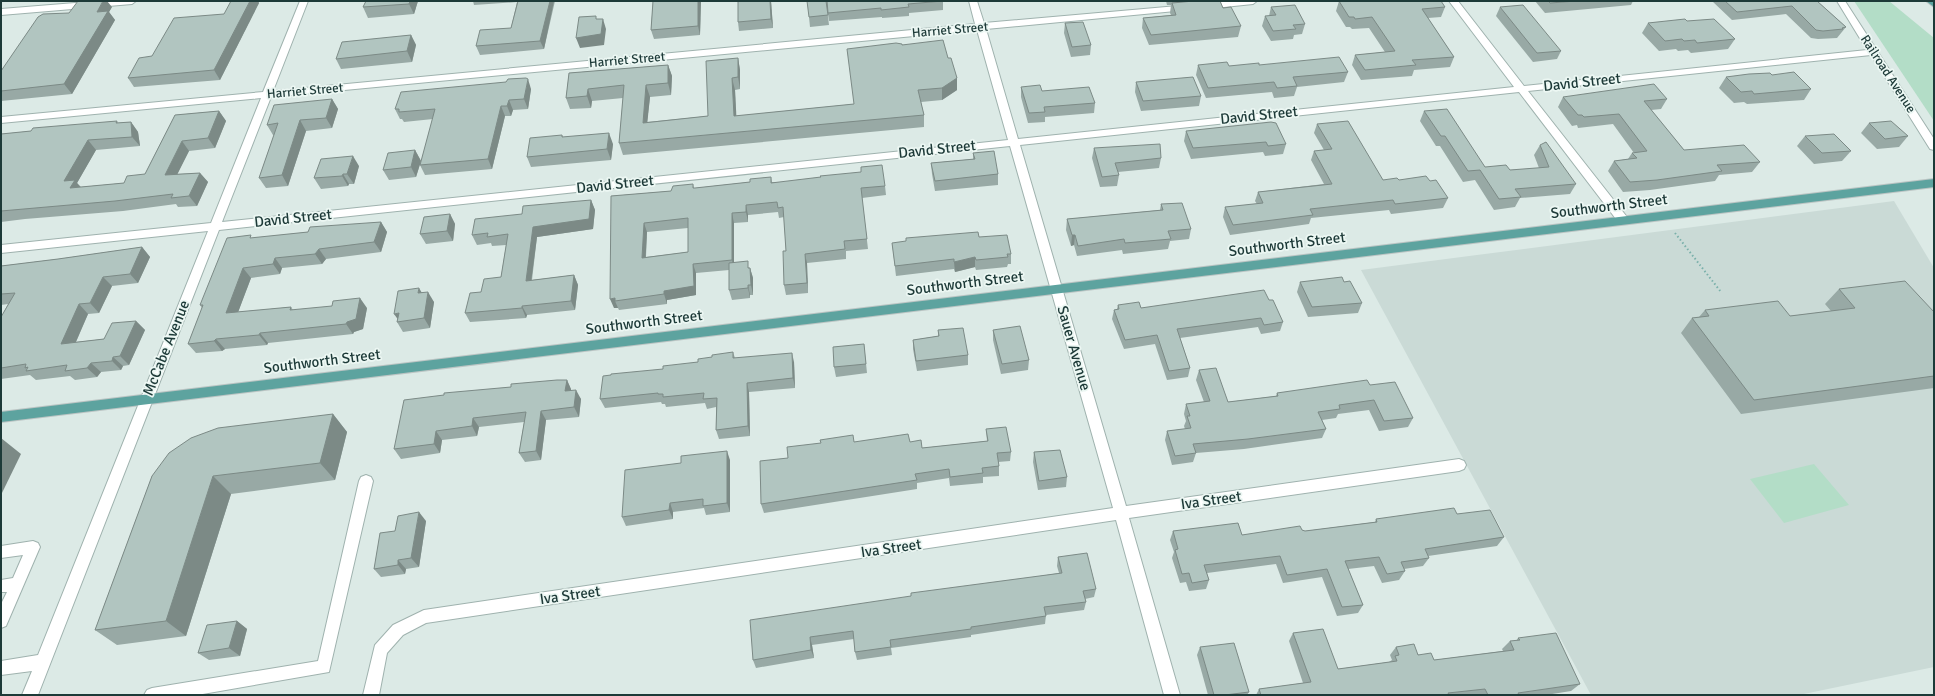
<svg xmlns="http://www.w3.org/2000/svg" width="1935" height="696" font-family="Signika,sans-serif">
	<rect width="100%" height="100%" fill="#dceae6"/>
	<path fill="#cadad6" d="M1894,201L1934,268V667L1799,695H1591L1361,270Z"/>
	<g fill="#b3ddc7">
		<path d="M1854,1H1889L1934,38V121Z"/>
		<path d="M1814,464L1849,505L1784,523L1750,479Z"/>
	</g>
	<g fill="none" stroke-linecap="round" stroke-linejoin="round">
		<defs>
			<g id="minor">
				<path d="M100,1H136L132,4L1,15V9Z"/>
				<path d="M300,1H308L273,91L975,24L969,1H977L984,23L1189,5V9L1186,10L986,29L1018,139L1514,87L1449,1H1458L1524,86L1867,50L1837,1H1845L1934,139V150L1930,149L1871,55L1528,91L1627,217L1628,220L1627,223H1619L1519,92L1020,145L1126,506L1459,459L1464,461L1466,465L1464,469L1459,471L1129,518L1180,695H1164L1116,520L426,623L403,635L387,653L379,695H363L375,645L393,625L424,610L1113,508L1010,146L219,230L38,695H22L32,671L1,675V661L38,655L208,231L1,253V245L211,223L261,98L1,123V117L263,92ZM977,30L1008,140L222,222L271,97Z"/>
				<path d="M1227,1H1257L1253,4L1205,9L1201,6L1205,3Z"/>
				<path d="M366,475L371,477L373,481L329,672L197,695H144L147,690L152,688L318,661L359,481L361,477Z"/>
				<path d="M33,541L38,543L40,547L6,626L1,628V604L7,592H1V580L13,578L23,555L1,558V546Z"/>
			</g>
			<g id="major">
				<path d="M1926,1H1934V7Z"/>
				<path d="M1934,179V187L1,422V412Z"/>
			</g>
		</defs>
		<use href="#minor" stroke="#9fb2ae" stroke-width="2"/>
		<use href="#major" stroke="#bbc4c3" stroke-width="2"/>
		<path stroke="#7ab0aa" stroke-width="2" stroke-dasharray="1.5 2.5" stroke-linecap="butt" d="M1675,233L1721,292"/>
		<use href="#minor" fill="#fff" fill-rule="evenodd"/>
		<use href="#major" fill="#5da39f" fill-rule="evenodd"/>
	</g>
	<g fill="#98a9a5" fill-rule="evenodd">
		<path d="M250,1H258L259,3L220,80L134,87L128,78L152,56L224,14Z"/>
		<path d="M366,1H418L414,14L368,18L363,7Z"/>
		<path d="M473,1H558H555L544,49L480,55L476,46L511,28L517,2L474,5Z"/>
		<path d="M653,1H701L700,35L654,39L651,30Z"/>
		<path d="M738,1H771L773,28L739,31L738,22Z"/>
		<path d="M826,1H943V10L909,13V16L882,18V17L829,21Z"/>
		<path d="M826,1L829,25L810,27L809,17Z"/>
		<path d="M1166,1H1220L1223,8L1241,26L1238,37L1149,45L1142,28L1143,18L1171,15L1170,13L1171,5H1167Z"/>
		<path d="M1339,1L1445,7L1441,17L1428,18L1454,57L1450,67L1414,70L1412,76L1361,80L1352,65L1355,55L1385,52L1369,28L1352,29L1350,27H1346L1336,11Z"/>
		<path d="M1535,1H1633L1631,5L1545,13Z"/>
		<path d="M1712,1H1817L1846,27L1837,38L1818,39L1811,38L1786,14L1732,20Z"/>
		<path d="M112,7L109,12L115,20L72,94L1,101V71Z"/>
		<path d="M1271,7L1305,24L1302,34L1294,35L1293,39L1271,41L1262,26L1265,16H1269Z"/>
		<path d="M1500,7L1561,51L1557,59L1533,62L1496,16Z"/>
		<path d="M1687,21L1735,39L1728,49L1691,53L1688,50L1678,51L1676,49L1659,51L1642,33L1648,23Z"/>
		<path d="M1065,23L1091,45L1090,55L1071,57L1064,33Z"/>
		<path d="M411,35L416,45L412,62L341,69L336,59Z"/>
		<path d="M902,45L948,58L957,78V90L942,100L921,102L924,115V127L623,155L619,143L623,98L592,101L591,108L570,109L566,98L569,73L668,65L672,76L671,95L650,97L647,122L708,116L738,58L740,70V89L735,90L736,116L854,104Z"/>
		<path d="M1198,65L1229,66L1259,65L1348,72L1344,82L1297,87L1294,96L1274,98L1272,92L1206,98L1196,75Z"/>
		<path d="M1772,75L1811,89L1804,100L1747,104L1744,102L1734,103L1719,88L1726,77Z"/>
		<path d="M1136,82L1201,96L1199,106L1141,111L1135,92Z"/>
		<path d="M1021,87L1095,103L1094,113L1045,117V122L1028,123L1021,97Z"/>
		<path d="M531,89L528,109L513,110L511,116H505L492,169L425,175L420,165L433,119L404,122L402,119H400L395,109Z"/>
		<path d="M1563,97L1667,99L1661,109L1651,110L1684,150L1760,162L1752,172L1719,175L1715,181L1650,190L1623,192L1608,171L1614,161L1628,159L1632,153H1634L1613,124L1578,128L1577,125L1572,126L1558,107Z"/>
		<path d="M332,99L338,109L332,128L306,131L288,186L266,188L259,178L274,135H273L267,125Z"/>
		<path d="M219,111L226,121L215,148L189,151L177,174L200,173L208,182L197,206L178,207L176,204L123,211L25,219L1,222V134L31,131L117,121L118,123L131,122L138,132L140,146L96,150L77,183L81,187L124,183L145,174L175,115Z"/>
		<path d="M1424,111L1485,167L1510,170L1539,168L1534,155L1540,145L1576,184L1570,194L1520,198L1515,207L1494,210L1475,180L1463,182L1440,146H1436L1420,121Z"/>
		<path d="M1869,123L1908,136L1899,147L1877,149L1861,133Z"/>
		<path d="M1317,124L1383,180L1430,181L1448,198L1443,208L1391,214L1389,210L1311,218L1309,224L1230,235L1223,217L1225,207L1257,204L1255,201L1258,192L1324,184L1311,160L1314,151L1324,150L1314,133Z"/>
		<path d="M1186,131L1286,144L1283,154L1265,156L1263,152L1191,159L1184,141Z"/>
		<path d="M562,135L563,137L613,144L611,160L531,167L527,157Z"/>
		<path d="M1805,136L1851,151L1842,161L1814,164L1797,146Z"/>
		<path d="M1094,148L1161,158L1159,168L1118,172L1119,175L1117,186L1100,187L1092,158Z"/>
		<path d="M415,150L421,161L416,177L389,180L383,170Z"/>
		<path d="M973,153L998,174V185L935,191L932,174L931,163L973,159Z"/>
		<path d="M359,166L354,184H349L348,186L321,189L314,178Z"/>
		<path d="M771,177L772,182L885,186L886,195L862,198L868,249L846,251V259L807,263L808,293L786,295L784,285L786,251L784,217L779,218L778,212L748,215V222L734,223V263L750,268L753,278V295H750V298L732,300L729,290V270L696,273V295L667,300V304L619,310L618,308H614L611,196L671,191L693,184L694,188H695L750,182ZM688,228V252L646,257L647,232Z"/>
		<path d="M591,200L595,210L593,229L537,237L532,280L574,275L578,285L575,310L527,315L526,318L470,322L465,313L481,292L501,277L506,245L492,246L491,243L477,245L472,235Z"/>
		<path d="M1161,204L1191,229L1189,239L1170,241L1168,249L1123,254L1122,250L1077,256L1074,245L1071,246L1066,230L1067,219L1160,210Z"/>
		<path d="M450,214L455,224L453,241L426,244L420,234Z"/>
		<path d="M381,222L387,232L381,252L326,259L322,264L282,268L280,274L251,278L238,312L291,307L293,310L367,308L363,329L354,332L353,334L268,343L267,345L225,349L222,351L196,353L188,344L202,308L200,305L253,238L308,232Z"/>
		<path d="M979,237L1011,254V264H1008L1007,267L976,270L975,267L955,272L954,269L896,276L892,243Z"/>
		<path d="M142,247L150,257L138,283L112,286L99,313L88,314L76,342L104,339L136,321L145,330L129,365L123,366L121,370L101,372L97,377L75,380L70,376L36,380L30,375L1,379V317L8,304L1,305V266L58,259Z"/>
		<path d="M1300,282L1362,303L1358,313L1308,317L1297,292Z"/>
		<path d="M1839,289L1934,312V388L1741,414L1681,333L1692,318L1699,317L1705,310L1790,316L1831,311L1825,304Z"/>
		<path d="M421,292L434,302L430,328L403,332L397,322Z"/>
		<path d="M1269,300L1283,322L1280,331L1261,334L1258,327L1180,338L1190,368L1188,377L1167,380L1155,344L1124,349L1112,319L1114,310L1117,309L1118,305L1141,308Z"/>
		<path d="M938,330L968,355V365L917,371L913,349V340L938,336Z"/>
		<path d="M993,330L1029,360L1028,370L1001,374L993,340Z"/>
		<path d="M864,344L867,373L836,377L834,367Z"/>
		<path d="M733,352L735,358L794,362L795,388L749,392L750,436L719,439L716,430V407L707,409L705,403L666,407L665,404H662L661,402L605,408L600,399L663,369L698,362L712,357Z"/>
		<path d="M1199,370L1228,402L1276,396L1277,393L1370,385L1413,418L1408,427L1379,431L1369,410L1338,414L1336,418L1322,420L1326,429L1322,438L1244,449L1196,453L1193,462L1172,465L1165,440L1167,431L1185,429L1184,426L1186,421L1184,414L1186,404L1204,402L1196,380Z"/>
		<path d="M567,380L571,390L581,399L579,417L546,420L541,460L525,462L519,453L524,422L479,427L477,436L442,440L440,453L401,459L394,449L511,387Z"/>
		<path d="M333,414L347,432L335,480L231,494L186,636L117,645L95,630L152,476Z"/>
		<path d="M986,429L1011,452L1010,461L998,462L999,466V476L983,477V483L950,486L949,478L917,483V489L764,513L761,504L788,458L821,443L854,442H910L922,448L987,441Z"/>
		<path d="M1034,452L1067,477L1066,487L1038,490L1033,462Z"/>
		<path d="M730,460V512L706,515L704,508L673,512V519L626,526L622,517Z"/>
		<path d="M1457,514L1504,537L1497,546L1428,556L1429,558L1423,566L1404,569L1405,571L1399,580L1382,583L1374,566L1348,569L1363,605L1358,613L1337,616L1322,577L1283,583L1276,564L1207,573L1209,580L1206,589L1189,591L1186,582L1180,583L1172,558L1174,552L1170,540L1173,531L1242,535L1302,530L1305,531L1375,522L1376,519Z"/>
		<path d="M426,521L419,567L406,569L405,574L381,577L374,569L395,531Z"/>
		<path d="M1058,557L1096,589L1094,597L1085,599L1086,602L1084,610L1046,615L1045,624L971,635V637L891,648L892,655L857,660L855,652L854,639L812,645L814,658L756,668L753,660L911,596L1059,573L1057,566Z"/>
		<path d="M237,621L247,629L240,656L209,660L198,653Z"/>
		<path d="M1293,633L1338,669L1389,662L1392,660L1390,655L1396,647L1434,660L1503,651L1502,649L1510,641H1516L1518,638L1580,684L1571,691L1546,695H1256L1259,689L1303,683L1289,641Z"/>
		<path d="M1200,647L1249,692L1247,695H1208L1197,655Z"/>
	</g>
	<g fill="#7c8a86">
		<path d="M103,1H107L112,7L109,12L115,20L72,94L64,84L97,12Z"/>
		<path d="M250,1H258L259,3L220,80L214,70Z"/>
		<path d="M410,1H418L414,14L409,4Z"/>
		<path d="M550,1H554L544,49L540,41Z"/>
		<path d="M698,1H701L700,35L698,26Z"/>
		<path d="M770,1H771L773,28L771,19Z"/>
		<path d="M603,19L606,29L604,45L580,48L576,38Z"/>
		<path d="M411,35L416,45L412,62L407,51Z"/>
		<path d="M738,58L740,70V89L738,77Z"/>
		<path d="M668,65L672,76L671,95L668,83Z"/>
		<path d="M732,78L735,90L737,128L734,116Z"/>
		<path d="M957,78V90L942,100V88Z"/>
		<path d="M528,79L531,89L528,109L524,99Z"/>
		<path d="M646,85L650,97L646,135L643,123Z"/>
		<path d="M588,89L592,101L591,108L587,96Z"/>
		<path d="M332,99L338,109L332,128L326,118Z"/>
		<path d="M509,100L513,110L511,116L507,106Z"/>
		<path d="M501,106L505,116L492,169L488,159Z"/>
		<path d="M219,111L226,121L215,148L208,138Z"/>
		<path d="M300,120L306,131L288,186L282,175Z"/>
		<path d="M131,122L138,132L140,146L132,137Z"/>
		<path d="M609,133L613,144L611,160L607,149Z"/>
		<path d="M88,140L96,150L77,183L83,190L78,198L64,181Z"/>
		<path d="M182,141L189,151L172,185L165,175Z"/>
		<path d="M415,150L421,161L416,177L411,167Z"/>
		<path d="M353,156L359,166L354,184L347,174Z"/>
		<path d="M200,173L208,182L197,206L189,196Z"/>
		<path d="M343,174L349,184L348,186L342,176Z"/>
		<path d="M591,200L595,210L593,229L537,237L530,290L526,281L533,227Z"/>
		<path d="M746,205L748,215V222L746,212Z"/>
		<path d="M732,213L734,223V270L732,260Z"/>
		<path d="M450,214L455,224L453,241L447,231Z"/>
		<path d="M381,222L387,232L381,252L374,242Z"/>
		<path d="M644,223L647,232L645,268L642,258Z"/>
		<path d="M1072,235H1075L1074,245L1071,246Z"/>
		<path d="M142,247L150,257L138,283L130,274Z"/>
		<path d="M319,249L326,259L322,264L315,254Z"/>
		<path d="M805,254L807,263L808,293L807,283Z"/>
		<path d="M975,257V267L955,272L954,262Z"/>
		<path d="M275,258L282,268L280,274L273,264Z"/>
		<path d="M693,264L696,273V295L667,300V304L664,294V291Z"/>
		<path d="M243,268L251,278L234,323L226,313Z"/>
		<path d="M750,268L753,278V295L751,285Z"/>
		<path d="M574,275L578,285L575,310L571,301Z"/>
		<path d="M103,277L112,286L99,313L90,303Z"/>
		<path d="M748,285L750,295V298L748,288Z"/>
		<path d="M419,288L425,298L418,293Z"/>
		<path d="M428,292L434,302L430,328L424,318Z"/>
		<path d="M360,298L367,308L363,329L354,332L353,334L346,324L347,322Z"/>
		<path d="M615,298V301L618,308H614L610,299Z"/>
		<path d="M79,304L88,314L71,353L61,344Z"/>
		<path d="M522,306L527,315L526,318L522,308Z"/>
		<path d="M399,313V321L394,314Z"/>
		<path d="M136,321L145,330L129,365L120,356Z"/>
		<path d="M260,333L268,343L267,345L259,335Z"/>
		<path d="M216,339L225,349L222,351L214,341Z"/>
		<path d="M792,353L794,362L795,388L793,378Z"/>
		<path d="M113,357L123,366L121,370L112,361Z"/>
		<path d="M91,363L101,372L97,377L87,368Z"/>
		<path d="M567,380L571,389L570,400L565,391Z"/>
		<path d="M747,383L749,392L750,436L748,426Z"/>
		<path d="M576,390L581,399L579,417L574,407Z"/>
		<path d="M541,411L546,420L541,460L536,451Z"/>
		<path d="M333,414L347,432L335,480L320,463Z"/>
		<path d="M473,418L479,427L477,436L472,426Z"/>
		<path d="M436,431L442,440L440,453L434,444Z"/>
		<path d="M1,438L21,454L1,495Z"/>
		<path d="M727,451L730,460V512L727,503Z"/>
		<path d="M213,476L231,494L186,636L166,621Z"/>
		<path d="M670,503L673,512V519L669,510Z"/>
		<path d="M419,512L426,521L419,567L411,558Z"/>
		<path d="M398,560L406,569L405,574L398,565Z"/>
		<path d="M237,621L247,629L240,656L229,648Z"/>
		<path d="M810,637L812,645L814,658L811,650Z"/>
	</g>
	<g fill="#b1c5c0" stroke="#7c8a86" fill-rule="evenodd">
		<path d="M78,1H103L97,12L108,11L64,84L1,91V71L38,17L43,14L69,13Z"/>
		<path d="M231,1H250L214,70L128,78L139,58L152,56L174,18L224,14Z"/>
		<path d="M366,1H410L409,4L363,7Z"/>
		<path d="M518,1H550L540,41L476,46L480,30L511,28Z"/>
		<path d="M653,1H698V26L651,30Z"/>
		<path d="M738,1H770L771,19L738,22Z"/>
		<path d="M807,1H826L828,15L809,17Z"/>
		<path d="M827,1H943L908,4L909,7L881,10V8L828,13Z"/>
		<path d="M1194,1H1220L1223,8L1231,7L1241,26L1151,35L1143,18L1176,15L1172,3Z"/>
		<path d="M1339,1H1441L1445,7L1422,9L1454,57L1412,60L1416,65L1365,70L1355,55L1395,51L1372,17L1355,19L1354,17H1349Z"/>
		<path d="M1548,1H1577L1550,3Z"/>
		<path d="M1725,1H1817L1846,27L1842,28L1843,29L1823,31L1816,30L1792,6L1737,12Z"/>
		<path d="M1295,5L1305,24L1293,25L1296,29L1273,31L1265,16L1276,15L1271,7Z"/>
		<path d="M1523,5L1561,51L1537,53L1500,7Z"/>
		<path d="M596,16V19H603L601,34L576,38L579,17Z"/>
		<path d="M1685,19L1687,21L1714,19L1735,39L1697,43L1695,40L1684,41L1682,39L1665,41L1648,23Z"/>
		<path d="M1083,22L1091,45L1072,47L1065,23Z"/>
		<path d="M411,35L407,51L336,59L342,42Z"/>
		<path d="M943,40L948,58H951L957,78L942,88L918,90L924,115L619,143L624,85L588,89L587,96L566,98L569,73L668,65V83L646,85L643,123L708,116L706,61L738,58V77L732,78L734,116L854,104L847,49L896,43L902,44V45Z"/>
		<path d="M1339,57L1348,72L1293,77L1297,86L1277,88L1274,82L1208,88L1198,65L1227,62L1229,66L1259,63V65Z"/>
		<path d="M1794,72L1811,89L1754,94L1752,91L1741,92L1726,77L1749,74L1770,73L1772,75Z"/>
		<path d="M1193,77L1201,96L1143,101L1136,82Z"/>
		<path d="M526,78L528,79L524,99L509,100L507,106H501L488,159L420,165L435,109L399,112V109H395L401,92L506,82L508,79Z"/>
		<path d="M1654,84L1667,99L1644,101L1684,150L1744,145L1760,162L1717,165L1722,171L1657,180L1630,182L1614,161L1637,158L1632,153L1647,151L1619,114L1584,117L1582,115H1578L1563,97Z"/>
		<path d="M1040,85L1042,91L1089,87L1095,103L1044,107L1045,112L1029,113L1021,87Z"/>
		<path d="M332,99L326,118L300,120L282,175L259,178L278,123L267,125L274,105Z"/>
		<path d="M1447,109L1485,167L1506,165L1510,170L1549,167L1540,145L1546,142L1576,184L1515,189L1521,197L1499,199L1480,170L1468,171L1445,136H1441L1424,111Z"/>
		<path d="M219,111L208,138L182,141L165,175L200,173L189,196L171,198L173,194L115,201L1,211V134L31,131L33,128L117,121L116,123L131,122L132,137L88,140L64,181L75,180L70,188L124,183L127,176L145,174L175,115Z"/>
		<path d="M1348,121L1383,180L1397,178L1399,180L1426,176L1430,181L1436,180L1448,198L1395,204L1393,200L1310,209L1313,215L1233,225L1225,207L1263,203L1258,192L1332,184L1314,151L1332,149L1317,124Z"/>
		<path d="M1891,121L1908,136L1885,139L1869,123Z"/>
		<path d="M1271,122L1276,123L1286,144L1268,146L1266,142L1193,148L1186,131Z"/>
		<path d="M609,133L607,149L527,157L530,138L562,135V137Z"/>
		<path d="M1834,134L1851,151L1822,153L1805,136Z"/>
		<path d="M1160,144L1161,158L1115,163L1119,175L1102,177L1094,148Z"/>
		<path d="M415,150L411,167L383,170L388,153Z"/>
		<path d="M994,151L998,174L935,181L931,163L975,159L973,153Z"/>
		<path d="M353,156L347,174H343L342,176L314,178L321,159Z"/>
		<path d="M882,165L885,186L861,188L867,239L844,241L845,249L805,254L807,283L784,285L783,251H786L783,207L778,208L777,202L746,205V212L732,213V260L693,264L694,286L664,291V294L615,301V298L610,299L611,196L671,191L673,186L693,184V188H695L750,182V179L771,177V183L821,177L820,176L861,172V167ZM688,218V252L642,258L644,223Z"/>
		<path d="M591,200L589,219L533,227L526,281L574,275L571,301L522,306V308L465,313L470,293L481,292L484,279L501,277L508,234L487,237L488,233L472,235L475,219L522,214L523,206Z"/>
		<path d="M1182,203L1191,229L1168,231L1171,239L1125,243L1124,239L1078,246L1075,235H1072L1067,219L1163,210L1161,204Z"/>
		<path d="M450,214L447,231L420,234L424,217Z"/>
		<path d="M381,222L374,242L319,249L315,254L275,258L273,264L243,268L226,313L291,307L290,310L332,306L333,301L360,298L356,319L347,322L346,324L260,333L259,335L216,339L214,341L188,344L203,305H200L227,238L251,235L250,238L308,232L310,227Z"/>
		<path d="M978,232L979,237L1007,235L1011,254H1007L1008,257L976,260L975,257L954,262V259L895,266L892,243L906,241V238Z"/>
		<path d="M142,247L130,274L103,277L90,303L79,304L61,344L104,339L112,323L136,321L120,356L113,357L112,361L91,363L87,368L65,371L67,365L26,371L28,367L25,368L26,364L1,368V317L15,293L1,294V266L58,259Z"/>
		<path d="M748,261V268H750L751,285H748V288L729,290V263Z"/>
		<path d="M1342,277L1344,282L1350,281L1362,303L1312,307L1300,282Z"/>
		<path d="M1905,281L1934,312V376L1754,400L1692,318L1709,316L1705,310L1778,301L1790,316L1855,308L1839,289Z"/>
		<path d="M419,288L418,293L428,292L424,318L397,322L399,313L394,314L398,291Z"/>
		<path d="M1264,290L1269,300H1273L1283,322L1264,325L1261,318L1177,329L1190,368L1169,371L1157,335L1125,340L1114,310L1119,309L1118,305L1139,302L1141,308Z"/>
		<path d="M1020,326L1029,360L1002,364L993,330Z"/>
		<path d="M963,328L968,355L916,361L913,340L939,336L938,330Z"/>
		<path d="M864,344L866,364L834,367L833,347Z"/>
		<path d="M733,352V358L792,353L793,378L747,383L748,426L716,430L717,398L703,399L704,393L663,397V394H658V393L600,399L603,376L611,375V374L663,369V366L698,362V359L712,357V355Z"/>
		<path d="M1216,368L1228,402L1278,396L1277,393L1367,380L1370,385L1395,382L1413,418L1384,421L1374,400L1339,405L1340,409L1318,412L1326,429L1248,439L1193,444L1196,453L1175,456L1167,431L1191,428L1187,416H1190L1186,404L1210,401L1199,370Z"/>
		<path d="M557,380H567L565,391L576,390L574,407L541,411L536,451L519,453L526,412L473,418L472,426L436,431L434,444L394,449L404,400L444,395V393L511,387V384Z"/>
		<path d="M333,414L320,463L213,476L166,621L95,630L152,476L169,453L191,438L218,428Z"/>
		<path d="M1006,427L1011,452L997,453L999,466L982,468L983,473L950,477L949,469L915,474L917,480L761,504L760,461L788,458L787,447L821,443L820,440L853,435L854,442L908,434L910,442L921,440L922,448L988,441L986,429Z"/>
		<path d="M1060,450L1067,477L1039,481L1034,452Z"/>
		<path d="M727,451V503L703,506V499L670,503L669,510L622,517L625,470L681,463V456Z"/>
		<path d="M1454,508L1457,514L1490,510L1504,537L1425,549L1429,558L1401,562L1405,571L1387,574L1379,557L1345,561L1363,605L1342,607L1327,569L1287,575L1280,556L1204,565L1209,580L1192,583L1189,573L1182,574L1175,550L1178,549L1173,531L1238,523L1242,535L1300,526L1302,530L1305,531L1377,522L1376,519Z"/>
		<path d="M419,512L411,558L398,560V565L374,569L380,533L395,531L398,516Z"/>
		<path d="M1087,553L1096,589L1083,591L1086,602L1044,607L1046,616L971,627V629L890,640L891,647L855,652L853,631L810,637L811,650L753,660L750,620L911,596V593L1062,573L1058,557Z"/>
		<path d="M237,621L229,648L198,653L207,625Z"/>
		<path d="M1323,629L1338,669L1397,661L1395,656L1399,655L1396,647L1414,644L1418,655L1431,653L1434,660L1514,650L1510,641L1520,640L1518,638L1556,633L1580,684L1518,693L1519,695H1488L1485,689L1448,693L1449,695H1261L1259,689L1311,682L1293,633Z"/>
		<path d="M1234,643L1249,692L1225,695H1214L1200,647Z"/>
	</g>
	<g text-anchor="middle" dominant-baseline="central" stroke-width="3.5" stroke-linejoin="round" paint-order="stroke">
		<g font-size="13" fill="#1d3a38" stroke="#ecf7f3">
			<text transform="translate(950 30) rotate(-5)">Harriet Street</text>
			<text transform="translate(627 60) rotate(-5)">Harriet Street</text>
			<text transform="translate(1888 74) rotate(57)">Railroad Avenue</text>
			<text transform="translate(305 91) rotate(-5)">Harriet Street</text>
		</g>
		<g font-size="15" fill="#1d3a38" stroke="#ecf7f3">
			<text transform="translate(1582 82) rotate(-6)">David Street</text>
			<text transform="translate(1259 115) rotate(-6)">David Street</text>
			<text transform="translate(937 149) rotate(-6)">David Street</text>
			<text transform="translate(615 184) rotate(-6)">David Street</text>
			<text transform="translate(1609 206) rotate(-7)">Southworth Street</text>
			<text transform="translate(293 218) rotate(-6)">David Street</text>
			<text transform="translate(1287 244) rotate(-7)">Southworth Street</text>
			<text transform="translate(965 283) rotate(-7)">Southworth Street</text>
			<text transform="translate(644 322) rotate(-7)">Southworth Street</text>
			<text transform="translate(166 348) rotate(-68)">McCabe Avenue</text>
			<text transform="translate(1074 348) rotate(74)">Sauer Avenue</text>
			<text transform="translate(322 361) rotate(-7)">Southworth Street</text>
			<text transform="translate(1211 500) rotate(-8)">Iva Street</text>
			<text transform="translate(891 548) rotate(-8)">Iva Street</text>
			<text transform="translate(570 595) rotate(-8)">Iva Street</text>
		</g>
	</g>
	<rect width="1935" height="696" fill="none" stroke="#1d3a38" stroke-width="4"/>
</svg>
